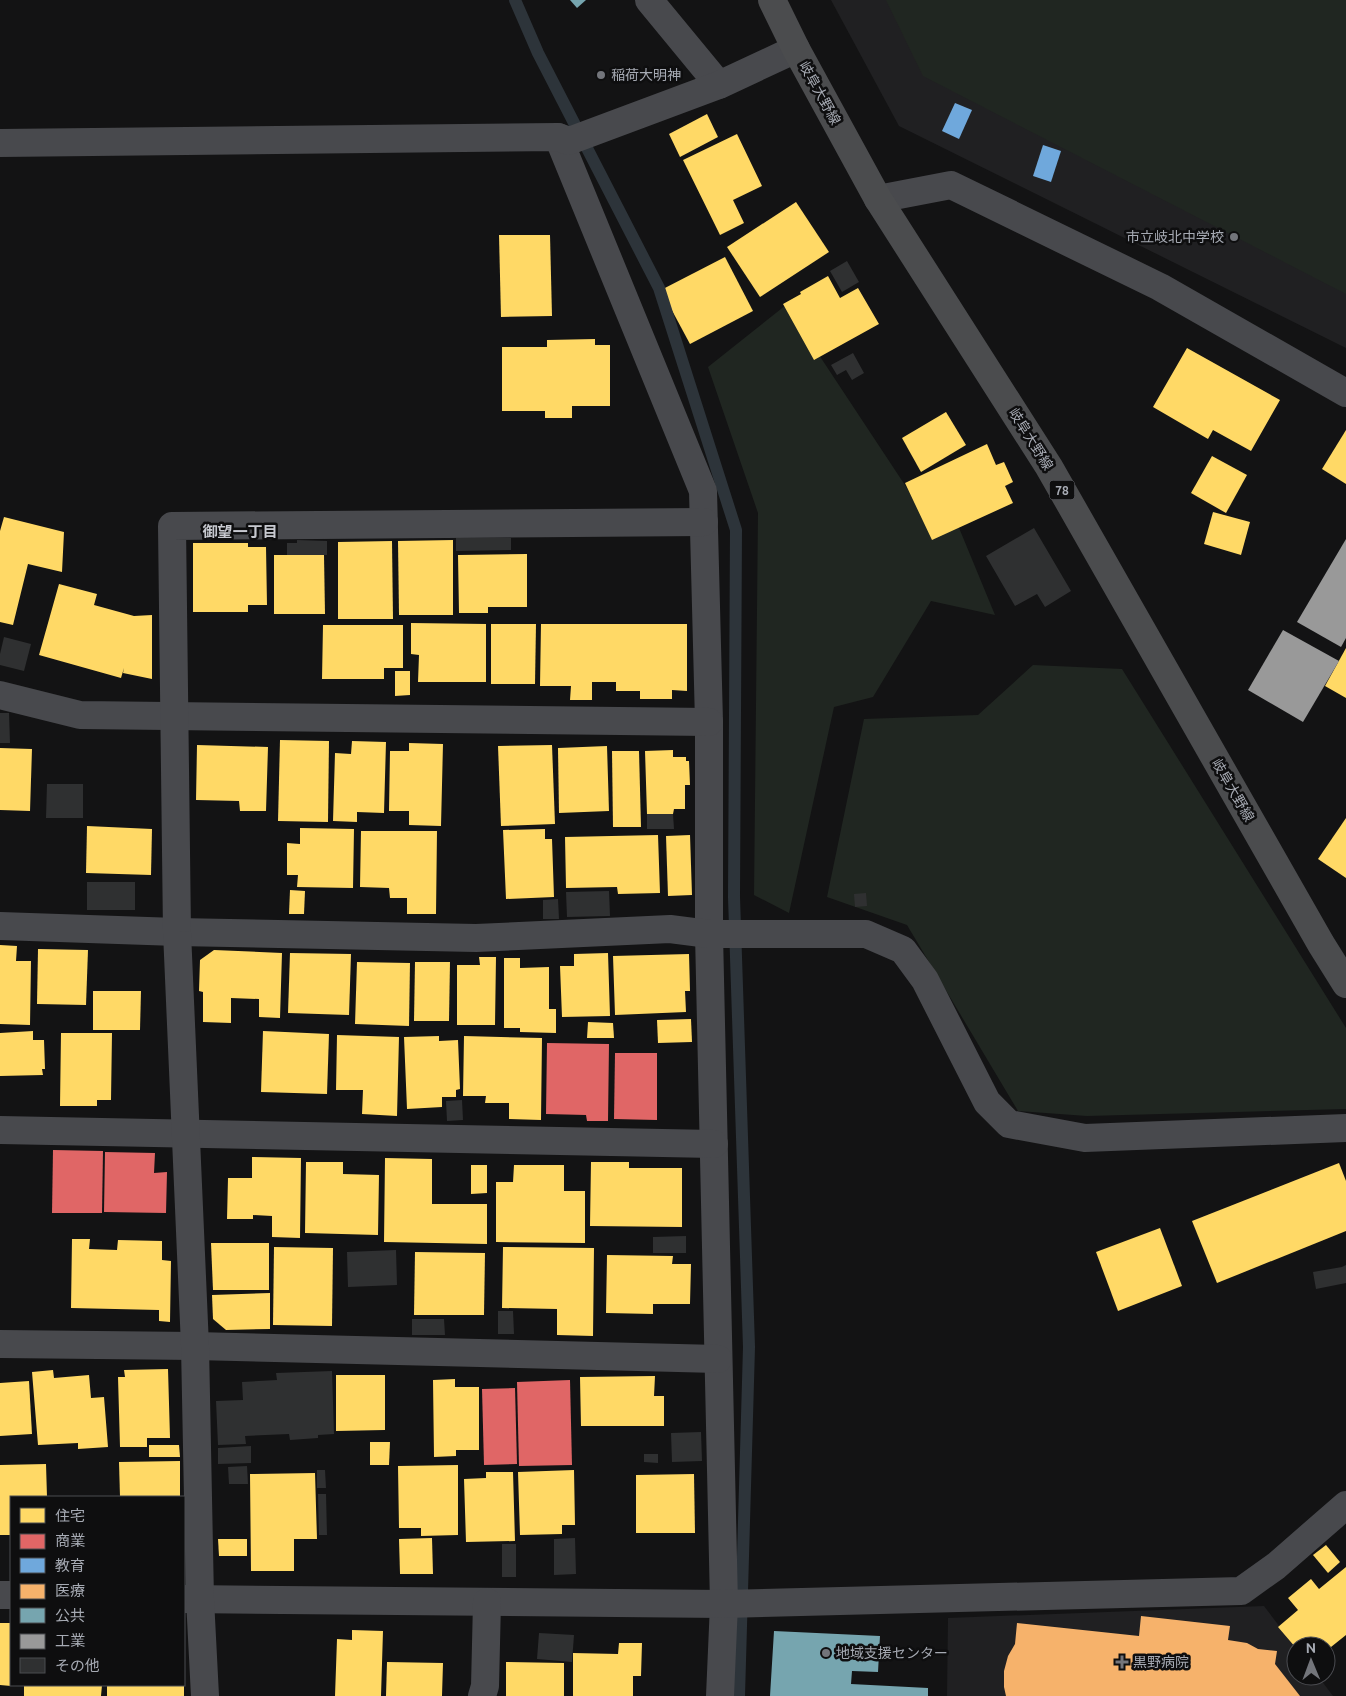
<svg xmlns="http://www.w3.org/2000/svg" width="1346" height="1696" font-family="Ubuntu,'Noto Sans JP',sans-serif">
	<rect width="100%" height="100%" fill="#131314"/>
	<g fill="#202022">
		<path d="M831,0H1346V348L899,126Z"/>
		<path d="M1264,1606L1296,1648V1676H1318L1333,1696H947L948,1618Z"/>
	</g>
	<g fill="#202621">
		<path d="M886,0H1346V294L923,76Z"/>
		<path d="M786,305L930,523H957L995,615L931,601L873,697L834,707L789,913L754,895L758,513L708,367Z"/>
		<path d="M1033,665L1122,669L1346,1028V1109L1087,1116L1018,1111L907,925L827,897L864,719L978,715Z"/>
	</g>
	<g fill="#ffd966">
		<path d="M707,114L718,137L680,157L669,134Z"/>
		<path d="M737,134L762,186L733,200L744,223L720,235L683,160Z"/>
		<path d="M796,202L829,252L760,297L727,247Z"/>
		<path d="M499,235H550L552,316L501,317Z"/>
		<path d="M725,257L753,311L690,344L661,290Z"/>
		<path d="M828,276L840,298L858,288L879,324L814,360L783,304L801,294L800,292Z"/>
		<path d="M595,339V345H610V406H572V418H545V411H502V347H547V340Z"/>
		<path d="M1187,348L1280,400L1251,451L1213,430L1208,439L1153,407Z"/>
		<path d="M946,412L966,445L921,472L902,438Z"/>
		<path d="M1346,430V484L1322,469Z"/>
		<path d="M987,444L996,465L1004,462L1013,482L1005,486L1013,503L932,540L905,483Z"/>
		<path d="M1212,456L1247,475L1226,513L1191,493Z"/>
		<path d="M1213,512L1250,522L1241,555L1204,544Z"/>
		<path d="M4,517L64,532L62,572L28,564L13,625L0,622V531Z"/>
		<path d="M453,540V615H399L398,541Z"/>
		<path d="M392,541L393,619H338V542Z"/>
		<path d="M193,543H248V547H266L267,605H248V612H193Z"/>
		<path d="M527,554V607H488V613H459L458,555Z"/>
		<path d="M274,555H324L325,614H274Z"/>
		<path d="M59,584L97,594L94,605L134,616L152,615V679L123,673L124,668L121,678L39,655Z"/>
		<path d="M411,623L486,624V682H418L419,655L411,654Z"/>
		<path d="M491,624H536L535,684H491Z"/>
		<path d="M541,624H687V691L672,690V699H640V691H616V682H592V700H570L571,686H540Z"/>
		<path d="M323,625H403V668H384V679H322Z"/>
		<path d="M1346,648V698L1325,686Z"/>
		<path d="M395,671H410V695L395,696Z"/>
		<path d="M280,740L329,741L328,822L278,821Z"/>
		<path d="M352,741L386,742L384,813L357,812V822L333,821L335,753L351,754Z"/>
		<path d="M409,743L443,744L441,826L409,825V811H389L390,751H409Z"/>
		<path d="M197,745L268,747L266,811H240L239,801L196,800Z"/>
		<path d="M552,745L555,824L501,826L498,746Z"/>
		<path d="M607,746L609,811L559,813L558,748Z"/>
		<path d="M0,748L32,749L30,811L0,810Z"/>
		<path d="M673,750V757H686V761H689L690,785H685V809H674L673,814H647L645,751Z"/>
		<path d="M612,751H639L641,827H613Z"/>
		<path d="M1346,818V878L1318,859Z"/>
		<path d="M87,826L152,829L151,875L86,873Z"/>
		<path d="M300,828L354,829L353,888L297,887L298,875H287V843L300,844Z"/>
		<path d="M545,829V839H552L554,897L506,899L503,830Z"/>
		<path d="M361,831H437L436,914H407V898H390L389,888L360,887Z"/>
		<path d="M658,835L660,893L618,894L617,887L566,888L565,837Z"/>
		<path d="M690,835L692,895L668,896L666,836Z"/>
		<path d="M290,890L305,891L304,914H289Z"/>
		<path d="M0,945L17,946L16,961H31L30,1025L0,1024Z"/>
		<path d="M38,949L88,950L86,1005L37,1004Z"/>
		<path d="M214,950L282,953L280,1018L259,1017V999L231,998V1023L203,1022V992L199,991L200,960Z"/>
		<path d="M290,953L351,954L349,1015L288,1013Z"/>
		<path d="M608,953L610,1016L562,1017L560,966H574V954Z"/>
		<path d="M689,954L690,991H685L686,1012L615,1015L613,956Z"/>
		<path d="M479,957H496L495,1025H457V965H480Z"/>
		<path d="M504,958H520V968L549,967V1009H556V1033L520,1032V1028H504Z"/>
		<path d="M357,962L410,963L409,1026L355,1024Z"/>
		<path d="M415,962H450L449,1021H414Z"/>
		<path d="M93,991H141L140,1030H93Z"/>
		<path d="M691,1019L692,1042L658,1043L657,1020Z"/>
		<path d="M588,1022L613,1023L614,1038H587Z"/>
		<path d="M33,1031V1040H44L45,1069H42L43,1075L0,1076V1033Z"/>
		<path d="M263,1031L329,1034L327,1094L261,1092Z"/>
		<path d="M61,1033H112L111,1100H97V1106H60Z"/>
		<path d="M337,1035L399,1037L397,1116L362,1114L363,1090H336Z"/>
		<path d="M439,1036V1041L458,1040L460,1089L456,1090V1097H442V1107L407,1109L404,1037Z"/>
		<path d="M464,1036L542,1038L541,1120L509,1119V1103H485L486,1096H463Z"/>
		<path d="M252,1157L301,1158L300,1238L272,1237V1216L253,1215V1219H227L228,1178H252Z"/>
		<path d="M385,1158L432,1159V1204H487V1244L384,1242Z"/>
		<path d="M306,1162H343V1174L379,1175L378,1235L305,1233Z"/>
		<path d="M591,1162H629V1168H682V1227L590,1226Z"/>
		<path d="M1339,1163L1346,1181V1231L1217,1283L1192,1221Z"/>
		<path d="M471,1165H487V1193L471,1194Z"/>
		<path d="M514,1165H564V1191H585V1243L496,1242V1182H513Z"/>
		<path d="M1160,1228L1182,1286L1118,1311L1096,1252Z"/>
		<path d="M72,1239H90L89,1249L117,1250L118,1240L162,1241V1260L171,1261L170,1322L159,1321V1310L71,1308Z"/>
		<path d="M211,1243H269V1290H213Z"/>
		<path d="M274,1247L333,1248L332,1326L273,1325Z"/>
		<path d="M503,1247L594,1248L593,1336L557,1335V1309L502,1308Z"/>
		<path d="M415,1252L485,1253L484,1315H414Z"/>
		<path d="M607,1255L673,1256L672,1264H691L690,1304H653V1314L606,1313Z"/>
		<path d="M270,1293V1329L226,1330L213,1319L212,1295Z"/>
		<path d="M168,1369L170,1438H147V1447H120L118,1377H125L124,1370Z"/>
		<path d="M53,1370L54,1378L89,1375L91,1398L104,1397L108,1447L78,1449V1443L38,1445L32,1372Z"/>
		<path d="M336,1375H385V1430L336,1431Z"/>
		<path d="M655,1376L654,1396H664V1426H581L580,1377Z"/>
		<path d="M455,1379V1387H479V1450H456V1456L434,1457L433,1380Z"/>
		<path d="M29,1381L32,1434L0,1436V1383Z"/>
		<path d="M370,1442H390L389,1465H370Z"/>
		<path d="M149,1445H179L180,1457H149Z"/>
		<path d="M180,1461V1497H120L119,1462Z"/>
		<path d="M46,1464L47,1497H11V1535H0V1465Z"/>
		<path d="M458,1465V1535L421,1536V1528H399L398,1466Z"/>
		<path d="M574,1470L575,1525H562V1534L520,1535L518,1472Z"/>
		<path d="M486,1472H513L515,1541L466,1542L464,1479L486,1478Z"/>
		<path d="M315,1473L317,1539H294V1571H251L250,1474Z"/>
		<path d="M694,1474L695,1533H636V1475Z"/>
		<path d="M432,1538L433,1574H400L399,1539Z"/>
		<path d="M218,1539H247V1556H219Z"/>
		<path d="M1326,1545L1340,1562L1328,1573L1313,1555Z"/>
		<path d="M1346,1567V1635L1326,1651V1646H1296V1648L1278,1627L1298,1610L1288,1598L1311,1579L1319,1589Z"/>
		<path d="M0,1623H11V1686L0,1685Z"/>
		<path d="M352,1630L383,1631L381,1696H335L337,1639L352,1640Z"/>
		<path d="M619,1643H642L641,1676H633V1696H573V1653L618,1654Z"/>
		<path d="M387,1662L443,1663L442,1696H386Z"/>
		<path d="M506,1662L564,1663V1696H506Z"/>
		<path d="M24,1685H102L101,1696H24Z"/>
		<rect x="107" y="1685" width="77" height="11"/>
	</g>
	<g fill="#e06666">
		<path d="M547,1043L609,1044L608,1121H587L586,1115L546,1114Z"/>
		<path d="M615,1053H657V1120L614,1119Z"/>
		<path d="M53,1150L103,1151L102,1213H52Z"/>
		<path d="M105,1152L155,1153L154,1173L167,1172L166,1213L104,1212Z"/>
		<path d="M570,1380L572,1465L519,1466L517,1382Z"/>
		<path d="M515,1388L517,1464L484,1465L482,1389Z"/>
	</g>
	<g fill="#6fa8dc">
		<path d="M955,103L972,110L959,139L942,131Z"/>
		<path d="M1043,145L1061,151L1051,182L1033,176Z"/>
	</g>
	<path fill="#f6b26b" d="M1141,1616L1230,1626L1228,1640L1247,1643L1258,1649L1277,1651L1275,1664L1300,1696H1006L1004,1687V1671L1008,1656L1015,1644L1017,1623L1139,1636Z"/>
	<g fill="#76a5af">
		<path d="M570,0H586L577,8Z"/>
		<path d="M774,1631L880,1636L878,1672L852,1671L851,1684L928,1688V1696H770Z"/>
	</g>
	<g fill="#999">
		<path d="M1346,539V638L1341,647L1297,622Z"/>
		<path d="M1283,630L1339,661L1303,722L1248,690Z"/>
	</g>
	<g fill="none" stroke-linecap="round" stroke-linejoin="round">
		<path stroke="#2d343a" stroke-width="12" d="M515,0L538,53L659,288L736,530L734,897L749,1347L739,1696"/>
	</g>
	<g fill="#2f3031">
		<path d="M847,261L859,282L842,292L830,271Z"/>
		<path d="M853,353L864,373L852,380L846,370L837,375L831,365Z"/>
		<path d="M1034,528L1071,591L1045,607L1037,594L1015,606L986,556Z"/>
		<path d="M456,538H511V550L456,551Z"/>
		<path d="M297,540L327,541V555H287V543H297Z"/>
		<path d="M4,637L31,644L24,671L0,665V654Z"/>
		<path d="M0,713H9L10,743H0Z"/>
		<path d="M47,784H83V818H46Z"/>
		<path d="M647,814H673L674,829H647Z"/>
		<rect x="87" y="882" width="48" height="28"/>
		<path d="M609,891L610,916L567,917L566,892Z"/>
		<path d="M866,893L867,906L855,907L854,894Z"/>
		<path d="M558,899L559,919H543V900Z"/>
		<path d="M462,1100L463,1120L447,1121L446,1101Z"/>
		<path d="M686,1236V1253H653V1237Z"/>
		<path d="M396,1250L397,1285L348,1287L347,1252Z"/>
		<path d="M1346,1265V1283L1316,1289L1313,1272L1342,1267Z"/>
		<path d="M498,1311H513L514,1334H498Z"/>
		<path d="M412,1319H444L445,1335H412Z"/>
		<path d="M332,1371L334,1434L318,1435V1438L290,1440L289,1434L245,1436L246,1444L218,1445L216,1401L243,1400L242,1382L277,1380L276,1373Z"/>
		<path d="M701,1432L702,1461L672,1462L671,1433Z"/>
		<path d="M251,1446V1463L218,1464V1448Z"/>
		<path d="M644,1454H658V1463L644,1462Z"/>
		<path d="M247,1466L248,1484H229L228,1467Z"/>
		<path d="M317,1470H325L326,1488H317Z"/>
		<path d="M318,1494H326L327,1535H319Z"/>
		<path d="M575,1538L576,1574L554,1575V1539Z"/>
		<rect x="502" y="1544" width="14" height="33"/>
		<path d="M539,1633L574,1635L572,1662L537,1659Z"/>
	</g>
	<g fill="none" stroke-linecap="round" stroke-linejoin="round">
		<g stroke="#48494d" stroke-width="28">
			<path d="M649,0L719,85"/>
			<path d="M558,137L703,491L709,722V934L724,1604L720,1696"/>
			<path d="M0,143L558,137L569,141L719,85L796,49"/>
			<path d="M878,199L951,185L1160,287L1346,393"/>
			<path d="M0,695L80,715L709,722"/>
			<path d="M0,926L177,932L476,938L670,929L709,934H866L903,950L925,980L987,1102L1009,1124L1085,1138L1346,1128"/>
			<path d="M0,1130L714,1144"/>
			<path d="M0,1344L195,1346L718,1359"/>
			<path d="M0,1595H11"/>
			<path d="M184,1599L724,1604L1241,1591L1276,1566L1346,1505"/>
			<path d="M205,1696L200,1599L195,1346L177,932L172,526L704,522"/>
			<path d="M482,1696L485,1686L487,1602"/>
		</g>
		<path stroke="#4b4c4e" stroke-width="28" d="M772,0L796,49L878,199L1049,467L1321,944L1346,984"/>
	</g>
	<g fill="#73757b" stroke="#0e0e0f" stroke-width="2">
		<circle cx="601" cy="75" r="5"/>
		<circle cx="1234" cy="237" r="5"/>
		<circle cx="826" cy="1653" r="5"/>
		<path d="M1119.5 1654.5h5v5h5v5h-5v5h-5v-5h-5v-5h5z"/>
	</g>
	<g text-anchor="middle" dominant-baseline="central" stroke-width="5" stroke-linejoin="round" paint-order="stroke">
		<rect fill="#0e0e0f" stroke="#787b82" stroke-width="1" x="1049.5" y="480.5" width="25" height="19" rx="4"/>
		<g font-size="12" font-weight="bold" fill="#a6aab3">
			<text x="1062" y="490">78</text>
		</g>
		<g font-size="14" fill="#a6aab3" stroke="#0e0e0f" text-anchor="start">
			<text x="611" y="75">稲荷大明神</text>
			<text x="1224" y="237" text-anchor="end">市立岐北中学校</text>
			<text x="836" y="1653">地域支援センター</text>
			<text x="1133" y="1662">黒野病院</text>
		</g>
		<g font-size="14" fill="#a6aab3" stroke="#0e0e0f">
			<text transform="translate(820 93) rotate(61)">岐阜大野線</text>
			<text transform="translate(1031 439) rotate(58)">岐阜大野線</text>
			<text transform="translate(1233 790) rotate(60)">岐阜大野線</text>
		</g>
		<g font-size="15" font-weight="bold" fill="#c7c9d0" stroke="#0e0e0f">
			<text x="240" y="531">御望一丁目</text>
		</g>
	</g>
	<rect x="10" y="1496" width="175" height="190" fill="#0e0e0f" stroke="#4b4c51"/>
	<rect x="20" y="1508" width="25" height="15" fill="#ffd966" stroke="#4b4c51"/>
	<text x="55" y="1521" font-size="15" fill="#a6aab3">住宅</text>
	<rect x="20" y="1534" width="25" height="15" fill="#e06666" stroke="#4b4c51"/>
	<text x="55" y="1546" font-size="15" fill="#a6aab3">商業</text>
	<rect x="20" y="1558" width="25" height="15" fill="#6fa8dc" stroke="#4b4c51"/>
	<text x="55" y="1571" font-size="15" fill="#a6aab3">教育</text>
	<rect x="20" y="1584" width="25" height="15" fill="#f6b26b" stroke="#4b4c51"/>
	<text x="55" y="1596" font-size="15" fill="#a6aab3">医療</text>
	<rect x="20" y="1608" width="25" height="15" fill="#76a5af" stroke="#4b4c51"/>
	<text x="55" y="1621" font-size="15" fill="#a6aab3">公共</text>
	<rect x="20" y="1634" width="25" height="15" fill="#999999" stroke="#4b4c51"/>
	<text x="55" y="1646" font-size="15" fill="#a6aab3">工業</text>
	<rect x="20" y="1658" width="25" height="15" fill="#2f3031" stroke="#4b4c51"/>
	<text x="55" y="1671" font-size="15" fill="#a6aab3">その他</text>
	<g transform="translate(1311 1661) rotate(359)"><circle r="24" fill="#0e0e0f" stroke="#4b4c51"/>
	<path d="M0-4L9 19L0 12L-9 19Z" fill="#73757b"/>
	<text y="-8" font-size="14" font-weight="bold" text-anchor="middle" fill="#a6aab3">N</text>
	</g>
</svg>
